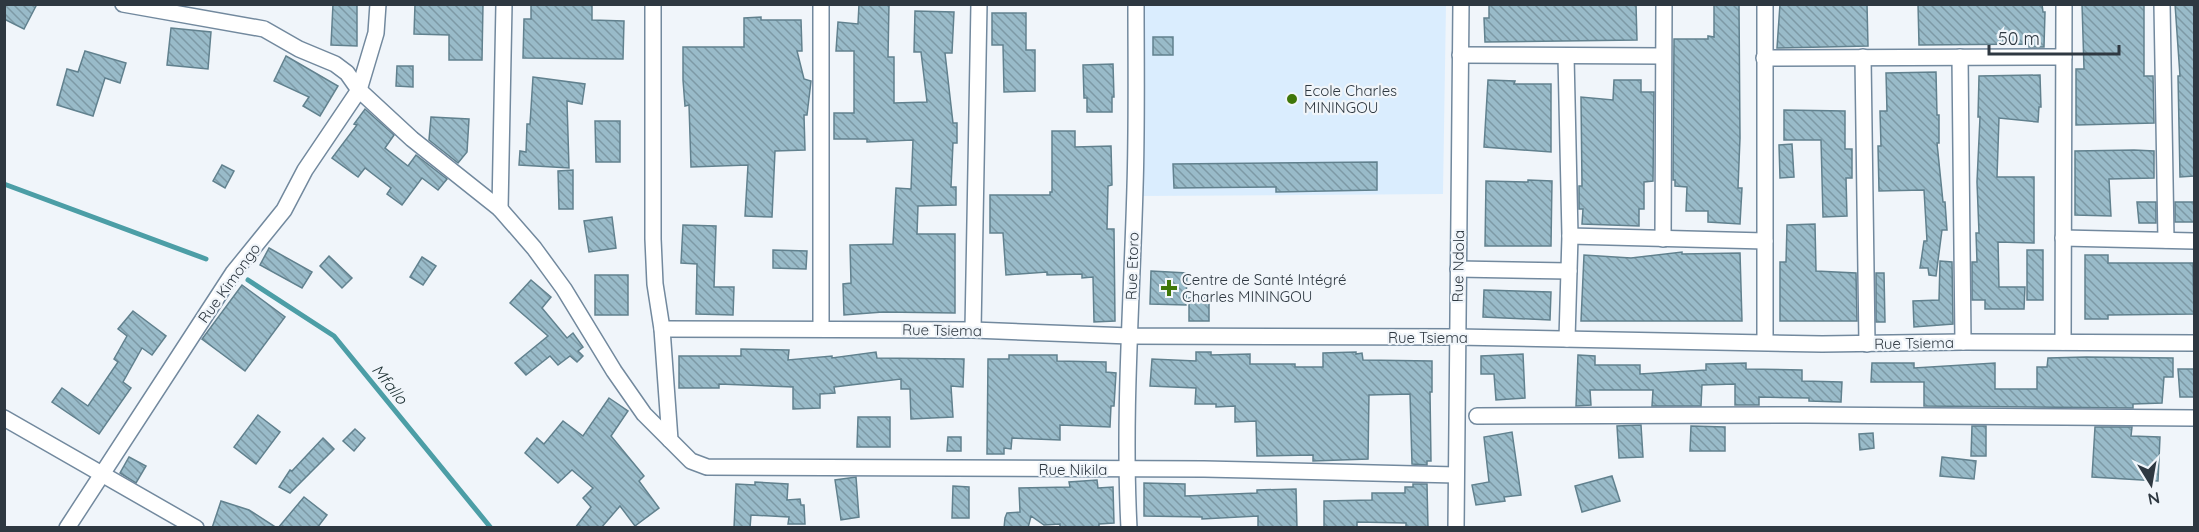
<svg xmlns="http://www.w3.org/2000/svg" width="2199" height="532" font-family="Quicksand,sans-serif">
	<defs>
		<pattern id="building-back-hatch" width="6" height="6" patternUnits="userSpaceOnUse" patternTransform="scale(1.5)"><rect width="6" height="6" fill="#99bbc9"/><path d="M-1 5l2 2M0 0l6 6M5-1l2 2" fill="none" stroke="#7d99a5"/></pattern>
	</defs>
	<rect width="100%" height="100%" fill="#f0f5fa"/>
	<path fill="#daedfe" d="M1140,5H1446L1443,194L1140,196Z"/>
	<g fill="none" stroke-linecap="round" stroke-linejoin="round">
		<g stroke="#4c9ea6" stroke-width="5">
			<path d="M4,184L206,259"/>
			<path d="M248,280L334,336L491,528"/>
		</g>
	</g>
	<g fill="url(#building-back-hatch)" stroke="#61818e" stroke-width="1.5">
		<path d="M4,4H37L24,29L4,19Z"/>
		<path d="M333,4H357V46L331,45Z"/>
		<path d="M415,4H483L482,60H449V35L414,34Z"/>
		<path d="M531,4H592V20L624,21L623,59L523,58L524,19H531Z"/>
		<path d="M859,4H889L888,57H894V103L927,102L921,52H914L915,11L954,12L952,53H945L953,123H957V143H953L951,187H956V205L918,206L917,234H955V313L883,312L844,315L843,284L851,283L850,245L893,244L896,188L911,189L913,140L867,142V139H834V113H854V51H836L838,22L858,24Z"/>
		<path d="M1489,4H1636L1637,40L1485,42L1484,18H1489Z"/>
		<path d="M1714,4H1739L1740,138L1738,188H1742L1740,224L1708,222V211H1686L1687,187L1675,186V180H1673L1674,39H1708V36L1714,37Z"/>
		<path d="M1780,4H1867L1868,46L1777,48Z"/>
		<path d="M1918,4H2042L2043,12H2045L2044,47H2029V44L1919,45Z"/>
		<path d="M2082,4H2144V76H2153L2154,123L2076,125V69H2084Z"/>
		<path d="M2175,4H2194V176L2180,177L2178,76H2180Z"/>
		<path d="M992,13H1026V50H1035V91L1004,92L1003,45H992Z"/>
		<path d="M761,17V20H801L802,51H797L804,79L811,81L807,115H804L805,150L775,151L772,217L745,216L748,165L691,167L689,105L685,106L683,80V47H744V18Z"/>
		<path d="M171,28L211,32L208,69L167,65Z"/>
		<rect x="1153" y="37" width="20" height="18"/>
		<path d="M85,51L126,63L120,83L105,78L93,116L57,105L67,69L78,72Z"/>
		<path d="M286,56L338,86L320,116L303,106L309,97L274,81Z"/>
		<path d="M1113,64L1114,97H1112V112H1087V98H1084L1083,65Z"/>
		<path d="M397,66H413V87L396,86Z"/>
		<path d="M1936,72L1937,115H1939V143H1937L1943,202H1945L1947,230H1942L1936,276L1929,275L1928,268H1920L1924,241H1927L1924,190L1879,191L1878,146H1881L1880,111H1887L1886,73Z"/>
		<path d="M2040,75L2041,107H2039L2038,122L1999,118L1997,177H2034V243L1998,242L1999,287H2025L2024,309H1985V300H1972V262H1977L1976,233H1979L1977,182L1980,117H1978L1979,76Z"/>
		<path d="M533,77L585,84L582,104L567,101L569,168L519,165L520,151L526,152L527,124H530Z"/>
		<path d="M1488,80L1515,81L1514,84H1551V152L1484,147Z"/>
		<path d="M1614,80H1641V92H1654L1653,181L1644,182V209H1639V226L1582,224L1583,209H1579V186H1582L1581,97L1613,100Z"/>
		<path d="M365,109L394,135L385,148L408,166L416,155L447,179L438,190L422,178L402,205L387,194L391,188L365,168L358,177L332,158L357,125L354,124Z"/>
		<path d="M1784,110L1845,111V149H1852V178H1846L1847,216L1823,217L1821,140H1784Z"/>
		<path d="M431,117L469,119L467,152L458,163L429,140Z"/>
		<path d="M595,121H620V162H596Z"/>
		<path d="M1052,131H1075V147L1111,146L1112,185L1108,186L1107,229H1114L1115,321L1094,322L1093,277L1082,278V274L1047,275V272L1006,275L1003,233H990V195H1050V192H1052Z"/>
		<path d="M1792,144L1794,177L1780,178L1779,145Z"/>
		<path d="M2134,150L2154,151V178L2109,179L2111,216L2075,215V151Z"/>
		<path d="M1377,162V190L1276,192V187L1174,188L1173,164Z"/>
		<path d="M222,165L234,171L225,188L213,181Z"/>
		<path d="M573,170V209H559L558,171Z"/>
		<path d="M1528,180L1552,181L1551,246H1485L1486,181L1528,182Z"/>
		<path d="M2137,202H2156V223H2139Z"/>
		<rect x="2175" y="202" width="19" height="20"/>
		<path d="M612,217L616,248L589,252L584,221Z"/>
		<path d="M1815,224L1816,271L1856,273L1857,321H1780V262H1786L1787,225Z"/>
		<path d="M683,225L716,226L714,287H734L733,315L696,314L697,264L681,263Z"/>
		<path d="M269,248L312,272L302,288L260,265Z"/>
		<path d="M773,250L807,251L806,269L773,268Z"/>
		<rect x="2027" y="250" width="16" height="50"/>
		<path d="M1682,252V254L1740,253L1742,321H1581L1584,255L1631,258Z"/>
		<path d="M2085,255H2108V263H2193L2194,314L2108,315V319H2085Z"/>
		<path d="M329,256L352,278L342,288L320,266Z"/>
		<path d="M422,257L436,266L423,285L410,277Z"/>
		<path d="M1940,261L1952,262L1953,324L1914,327L1913,301L1939,300Z"/>
		<path d="M1151,271L1187,273L1186,305L1150,304Z"/>
		<path d="M1876,273H1884L1885,322H1876Z"/>
		<rect x="595" y="275" width="33" height="40"/>
		<path d="M531,280L551,297L542,308L567,338L573,333L583,347L578,351L583,356L577,362L570,356L558,365L550,356L526,375L515,363L548,336L510,303Z"/>
		<path d="M242,285L285,317L245,371L202,339Z"/>
		<path d="M1484,290L1551,292L1550,320L1483,317Z"/>
		<path d="M1209,297V321H1189V298Z"/>
		<path d="M133,311L166,336L152,355L142,348L123,382L131,388L99,434L52,402L62,388L88,406L118,362L114,359L127,336L118,329Z"/>
		<path d="M741,349L789,350L788,360L832,356V358L876,352L877,358L964,359L963,387L951,386L953,417L911,419L910,389H901V379L834,387L835,393L820,394V408L793,409V387L719,384V388H679V356H741Z"/>
		<path d="M1196,352H1211V355L1250,354V364H1295V367H1323V353L1356,352V354L1362,353L1363,360L1432,361V392H1430L1431,461H1427V465L1412,464L1410,394L1369,395L1368,459L1313,461V455L1257,456L1256,421L1235,422V406L1216,407V404H1195L1196,388L1150,386L1152,359L1196,361Z"/>
		<path d="M1523,354L1525,398L1496,400L1494,374H1481V356Z"/>
		<path d="M1009,355H1057V361L1106,362V372L1116,373L1114,406H1111L1110,427L1060,425V440L1012,438L1011,449L1004,448V454H987L988,359H1009Z"/>
		<path d="M1578,355L1595,356V365H1640V374L1706,370V364L1746,363V369L1802,370V381L1842,382L1841,402L1809,401V398L1759,397V405H1735V384L1702,385L1701,406H1652L1653,390H1590L1591,405L1576,406Z"/>
		<path d="M2086,357L2173,358V377H2164L2162,403L2133,404V408L1924,406V382H1871L1872,363H1914V368L1995,363V389H2037V367H2047L2048,358Z"/>
		<path d="M2178,369H2194V397H2180Z"/>
		<path d="M609,398L628,411L611,436L644,476L639,481L659,508L635,526L620,506L601,528H575L591,507L583,498L593,488L572,470L558,483L525,453L537,438L544,444L563,421L583,436Z"/>
		<path d="M258,415L280,432L256,464L234,447Z"/>
		<path d="M858,417H890V447H857Z"/>
		<path d="M1641,425L1643,457L1619,458L1617,426Z"/>
		<path d="M1691,426L1725,427V451H1690Z"/>
		<path d="M1972,426H1986V456H1971Z"/>
		<path d="M2095,427H2132L2131,436L2160,437L2158,481L2092,477Z"/>
		<path d="M355,429L365,438L354,451L343,441Z"/>
		<path d="M1512,432L1521,495L1504,497L1505,501L1476,505L1472,485L1489,482L1484,437Z"/>
		<path d="M1873,433L1874,448L1860,450L1859,434Z"/>
		<path d="M948,437H961V451H947Z"/>
		<path d="M323,438L334,449L290,493L279,487L290,470L292,471Z"/>
		<path d="M129,457L146,466L136,483L120,473Z"/>
		<path d="M1942,457L1976,461L1974,479L1940,476Z"/>
		<path d="M1612,476L1620,501L1582,512L1575,486Z"/>
		<path d="M856,477L859,517L841,520L835,480Z"/>
		<path d="M1097,480L1098,488L1113,487L1114,523L1099,524V528H1060V524L1044,525L1031,516L1028,528H1004L1005,518L1007,513L1020,512L1019,488L1070,487L1069,482Z"/>
		<path d="M755,482L788,484L787,500L800,499L801,505H804L805,524H788L789,517L751,515L750,528H734L736,484L755,485Z"/>
		<path d="M1144,483L1185,484V496L1257,493V490L1296,489L1297,528H1258V516L1202,519V517L1144,516Z"/>
		<path d="M1413,484H1427L1428,528H1406V523L1357,522V527L1324,528V501L1372,500V493H1405V487H1413Z"/>
		<path d="M953,486L969,487V518H952Z"/>
		<path d="M304,497L327,515L317,528H278Z"/>
		<path d="M221,501L249,510L277,528H212Z"/>
	</g>
	<g fill="none" stroke-linecap="round" stroke-linejoin="round">
		<defs>
			<g id="street">
				<path d="M123,4L264,29L299,49L335,64L347,73L359,90L412,139L500,209L534,248L564,289L614,371L644,414L670,440"/>
				<path d="M653,4V239L655,284L662,329L670,440L691,461L707,467L1204,469L1456,475"/>
				<path d="M821,4V328"/>
				<path d="M1765,4V342"/>
				<path d="M2162,4L2166,240"/>
				<path d="M1460,55L1663,56"/>
				<path d="M1566,56L1570,236L1567,339"/>
				<path d="M1863,57L1867,344"/>
				<path d="M1960,57L1963,342"/>
				<path d="M1764,58L2064,57"/>
				<path d="M500,209L504,4"/>
				<path d="M1570,236L1765,241"/>
				<path d="M2063,238L2194,241"/>
				<path d="M1663,239L1664,4"/>
				<path d="M1458,269L1569,271"/>
				<path d="M662,329L973,330L1130,336L1456,337L1822,344L1963,342L2194,343"/>
				<path d="M973,330L979,4"/>
				<path d="M2063,342L2064,4"/>
				<path d="M1477,416L1806,415L2194,418"/>
				<path d="M4,418L196,528"/>
				<path d="M67,528L233,273L284,210L305,170L359,90L376,33L378,4"/>
				<path d="M1129,528C1123,414 1132,300 1135,187C1137,126 1136,65 1136,4"/>
				<path d="M1456,528L1461,4"/>
			</g>
		</defs>
		<use href="#street" stroke="#72899e" stroke-width="18"/>
		<use href="#street" stroke="#fff" stroke-width="15"/>
	</g>
	<g fill="#3f7709" stroke="#f0f5fa" stroke-width="2">
		<circle cx="1292" cy="99" r="6"/>
		<path d="M1166 279h6v6h6v6h-6v6h-6v-6h-6v-6h6z"/>
	</g>
	<g text-anchor="middle" dominant-baseline="central" stroke-width="4.5" stroke-linejoin="round" paint-order="stroke">
		<g font-size="15" fill="#2e3841" stroke="#f0f5fa" text-anchor="start">
			<text x="1304" y="90">Ecole Charles<tspan x="1304" dy="17">MININGOU</tspan></text>
			<text x="1182" y="279">Centre de Santé Intégré<tspan x="1182" dy="17">Charles MININGOU</tspan></text>
		</g>
		<g font-size="15" fill="#2e3841" stroke="#f0f5fa">
			<text transform="translate(1132 266) rotate(-88)">Rue Etoro</text>
			<text transform="translate(1458 266) rotate(-89)">Rue Ndola</text>
			<text transform="translate(229 283) rotate(-54)">Rue Kimongo</text>
			<text transform="translate(942 330) rotate(1)">Rue Tsiema</text>
			<text x="1428" y="337">Rue Tsiema</text>
			<text transform="translate(1914 343) rotate(-1)">Rue Tsiema</text>
			<text x="1073" y="469">Rue Nikila</text>
		</g>
		<g font-size="16" font-style="italic" fill="#192d2f" stroke="#f0f5fa">
			<text transform="translate(390 384) rotate(51)">Mfallo</text>
		</g>
	</g>
	<rect width="2199" height="532" fill="none" stroke="#2e3841" stroke-width="12"/>
	<g transform="translate(2151 484) rotate(169)" stroke="#f0f5fa" stroke-width="4.5" paint-order="stroke">
	<path d="M0-4.5L10 22L0 15L-10 22Z" fill="#2e3841"/>
	<text y="-9" font-size="16" font-weight="bold" text-anchor="middle" fill="#2e3841">N</text>
	</g>
	<path d="M1989 45v9h130v-9" fill="none" stroke="#2e3841" stroke-width="3"/>
	<text x="1998" y="45" font-size="18" fill="#2e3841" stroke="#f0f5fa" stroke-width="4.5" paint-order="stroke">50 m</text>
</svg>
